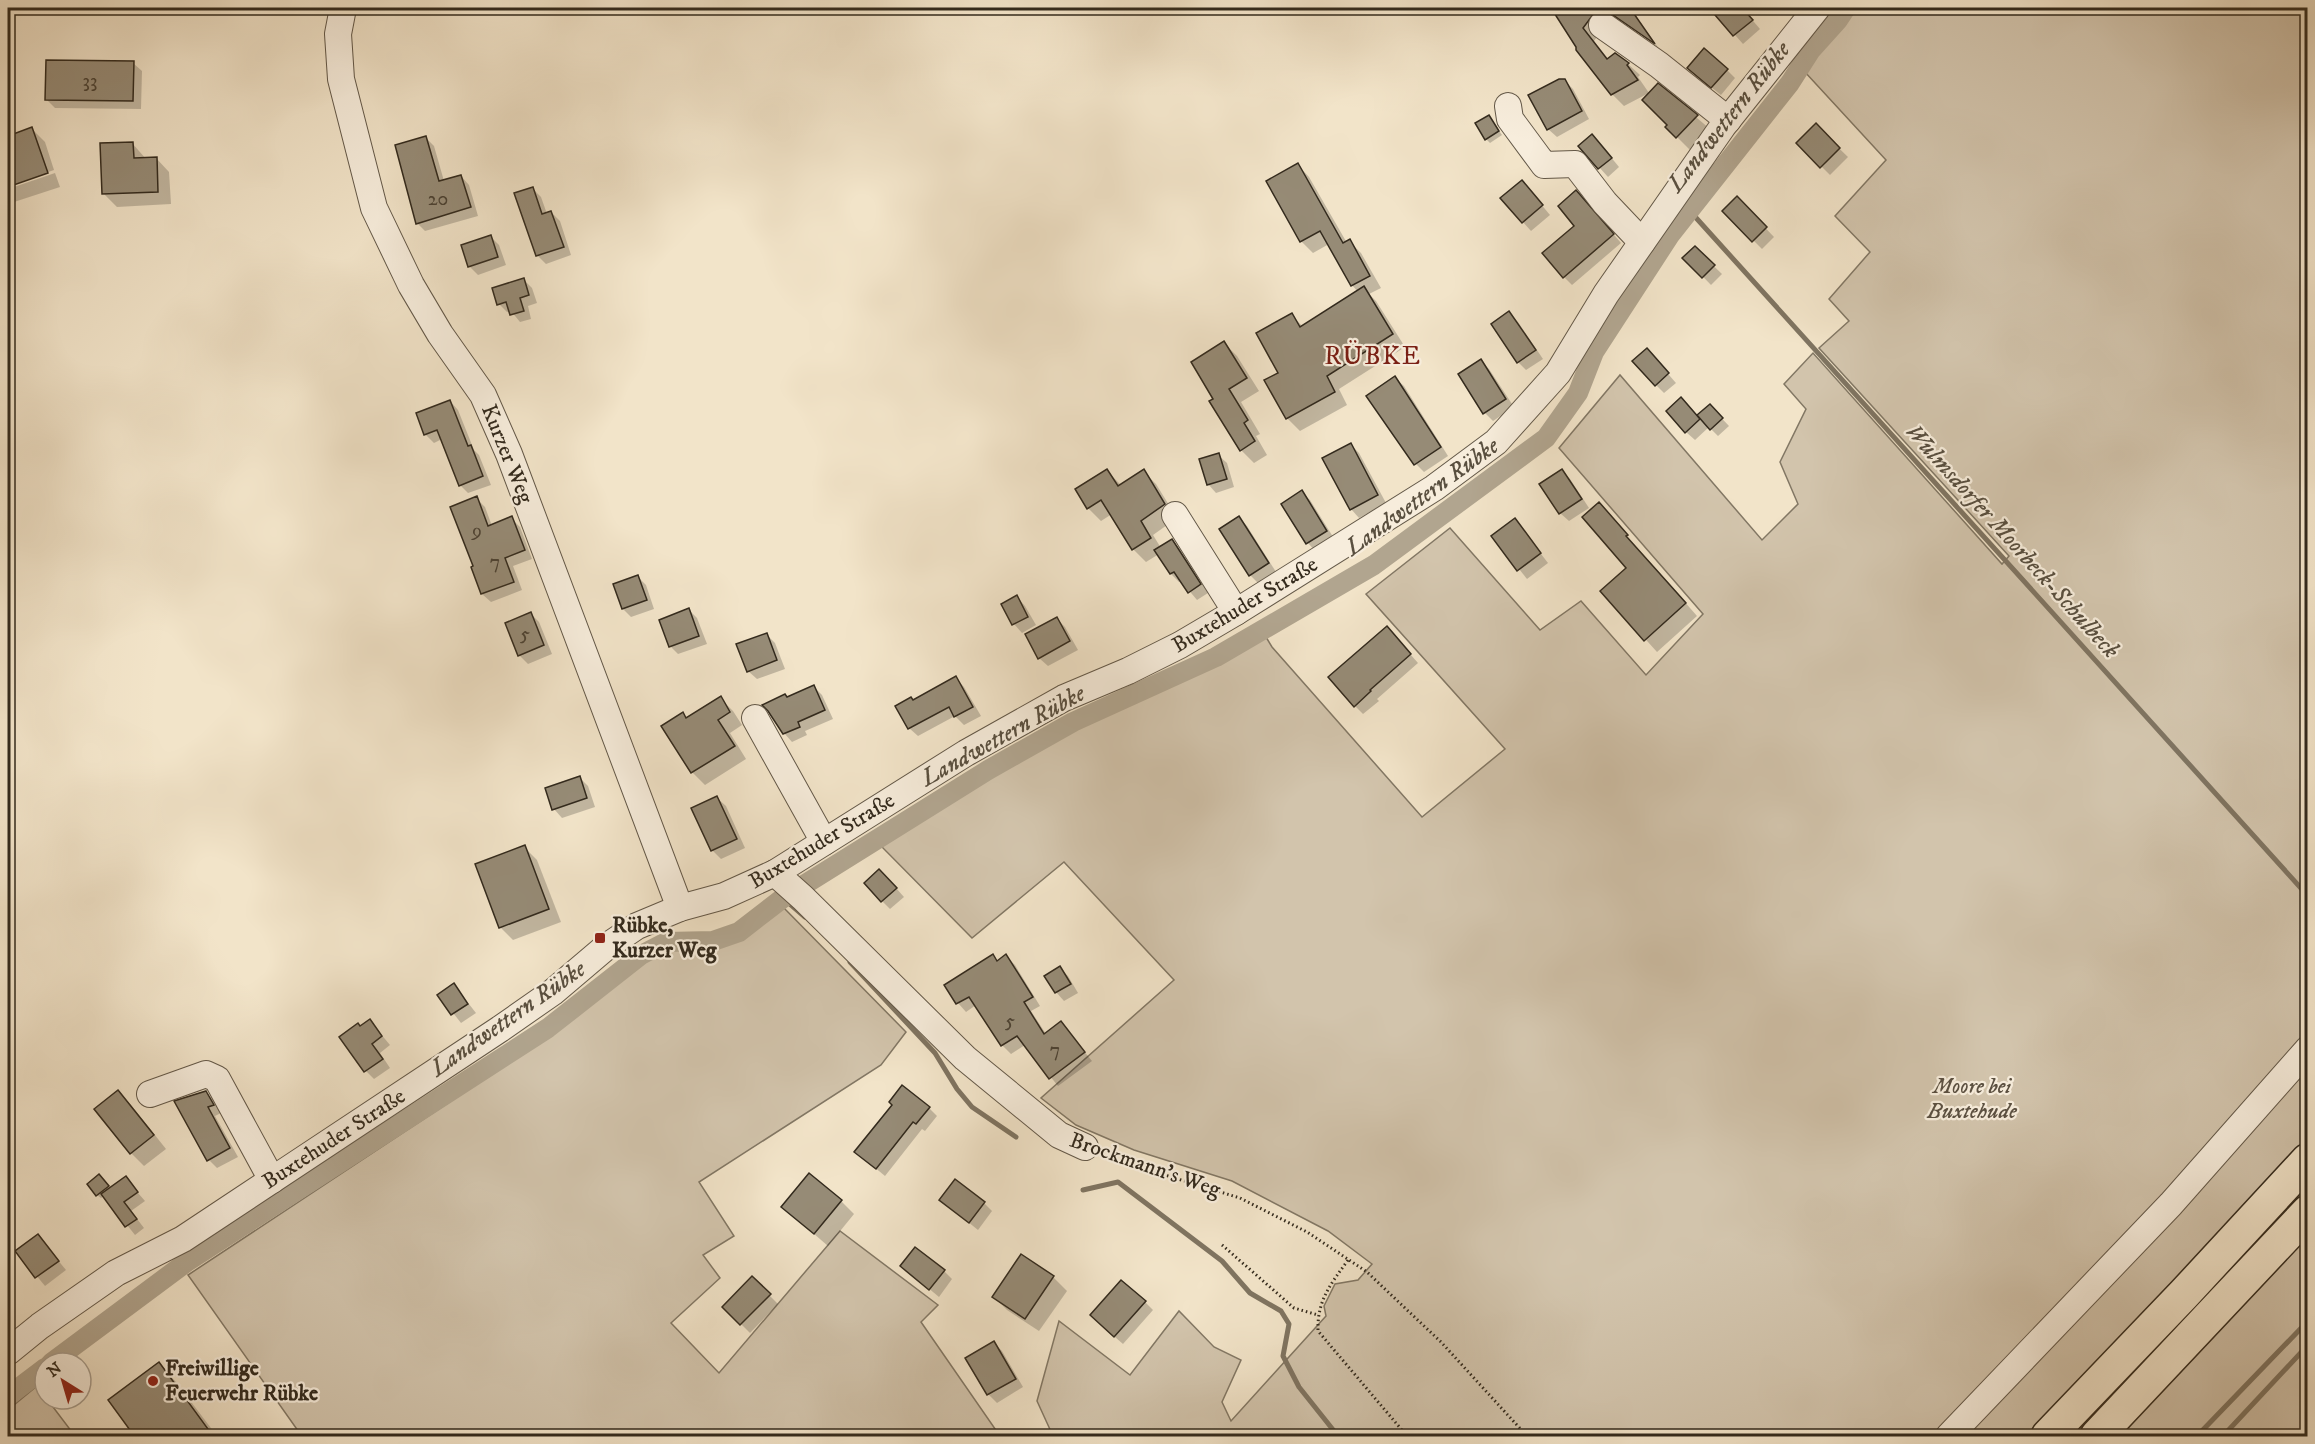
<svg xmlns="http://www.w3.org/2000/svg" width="2315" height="1444" font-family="'IM FELL DW Pica',serif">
	<rect width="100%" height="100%" fill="#f2e4c9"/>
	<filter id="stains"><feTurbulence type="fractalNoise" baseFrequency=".00333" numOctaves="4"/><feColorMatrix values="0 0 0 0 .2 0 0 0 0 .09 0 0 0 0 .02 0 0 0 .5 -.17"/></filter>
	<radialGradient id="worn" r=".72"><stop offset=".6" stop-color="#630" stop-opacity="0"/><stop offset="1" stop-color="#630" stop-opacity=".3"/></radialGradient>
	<g fill="#d2c4ac" stroke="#827764" stroke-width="1.5">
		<path d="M1857,8H2307V1436H1053L1037,1401L1059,1321L1130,1375L1179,1311L1214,1347L1241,1360L1222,1402L1231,1421L1326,1316L1324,1306L1335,1284L1358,1280L1372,1264L1328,1231L1232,1181L1134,1150L1076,1125L1041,1098L1174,980L1064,862L972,938L880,845L992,776L1099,716L1266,637L1272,647L1422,817L1505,749L1366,594L1450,528L1540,630L1581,601L1646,675L1703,614L1559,448L1620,375L1762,540L1798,504L1780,462L1806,409L1784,384L1813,353L2002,564L2009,556L1819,348L1849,321L1829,299L1870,252L1835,216L1886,160L1804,71Z"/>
		<path d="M782,906L906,1032L881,1065L699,1182L734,1236L703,1255L720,1278L671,1323L719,1373L840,1231L938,1305L921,1322L1000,1436H299L301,1435L188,1275L546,1038L644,958L666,946L711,948L739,939Z"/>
		<path d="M37,1386L45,1399H47L75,1436H8V1410Z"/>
	</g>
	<g fill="#0003">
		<path d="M1557,8H1616L1618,10L1621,8H1629L1658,47L1622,21L1607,23L1594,41L1609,60L1615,55L1628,64L1640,75L1638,77L1649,93L1624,106L1612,94L1554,10Z"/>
		<path d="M1715,8H1742L1760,29L1743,44L1713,10Z"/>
		<path d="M133,63L142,71L141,109L55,108L47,100Z"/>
		<path d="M1727,70L1735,78L1721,95L1697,76Z"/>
		<path d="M1564,80L1573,89L1589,119L1557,137L1548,129Z"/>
		<path d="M1658,85L1710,129L1690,150L1667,127L1669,125Z"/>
		<path d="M1489,117L1502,135L1490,143L1486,139Z"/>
		<path d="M1816,126L1848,157L1830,175L1798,143Z"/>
		<path d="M32,129L45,142L54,170L8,186V137Z"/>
		<path d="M426,138L434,146L444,181L461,176L469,185L478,216L425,231L417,223Z"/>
		<path d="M132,143L146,159L156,158L169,172L171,204L117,207L104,194Z"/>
		<path d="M1601,145L1619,167L1608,177L1580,146Z"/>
		<path d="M1298,165L1309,177L1347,243L1349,241L1361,253L1381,288L1369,294L1376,301L1405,347L1339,389L1347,405L1300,431L1287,418L1280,373L1292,315L1303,327L1358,292L1352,285L1329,244L1313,253L1301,241Z"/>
		<path d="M55,173L60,187L11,203L8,200V189Z"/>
		<path d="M533,189L541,197L547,214L551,212L560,221L571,255L546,264L537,255Z"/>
		<path d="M1530,191L1550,215L1531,231L1523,222Z"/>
		<path d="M1737,198L1774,237L1762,249L1724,211Z"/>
		<path d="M1585,201L1621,243L1572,285L1564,277Z"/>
		<path d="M491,237L499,245L506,265L478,275L469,266Z"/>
		<path d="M1695,248L1722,274L1711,285L1685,258Z"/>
		<path d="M524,280L532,288L537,303L528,306L531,319L520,322L511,311L507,312L499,304Z"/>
		<path d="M1509,313L1518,322L1543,359L1526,370L1518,362Z"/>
		<path d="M1224,343L1237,356L1259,391L1241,402L1260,434L1256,436L1267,455L1254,463L1241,450L1215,399Z"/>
		<path d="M1655,359L1676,383L1664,393L1656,385Z"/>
		<path d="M1481,361L1489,369L1514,407L1493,421L1485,413Z"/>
		<path d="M1395,378L1404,386L1448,456L1424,472L1416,464Z"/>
		<path d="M450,401L458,410L474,450L479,455L491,485L468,493L460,485L442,439L434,443L425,434Z"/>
		<path d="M1710,406L1729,426L1718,436L1709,427L1695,440L1686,432L1697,417Z"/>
		<path d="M1351,445L1359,453L1386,503L1359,518L1351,509Z"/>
		<path d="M1218,455L1227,463L1234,487L1216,493L1208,484Z"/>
		<path d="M1107,471L1121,485L1143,471L1156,484L1177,518L1153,535L1161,548L1172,541L1180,549L1208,593L1197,600L1181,581L1179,582L1171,574L1159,554L1146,562L1133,549L1112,514L1101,521L1088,508Z"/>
		<path d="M1562,471L1570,479L1589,508L1569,521L1560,513Z"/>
		<path d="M1301,492L1310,500L1335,540L1316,552L1308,543L1283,504Z"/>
		<path d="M476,498L485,507L492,526L511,518L520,527L532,559L513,566L522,590L491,602L482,594Z"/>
		<path d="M1599,504L1697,616L1657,652L1602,591L1628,568Z"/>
		<path d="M1239,518L1247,526L1276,572L1259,584L1250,575L1221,529Z"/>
		<path d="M1515,520L1548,563L1527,579L1493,536Z"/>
		<path d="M638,577L646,585L654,609L631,617L623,609Z"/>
		<path d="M1017,597L1025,606L1036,625L1022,633L1014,624L1003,605Z"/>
		<path d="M689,610L697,618L707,644L678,654L670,646Z"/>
		<path d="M531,614L539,622L552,654L528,664L519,655Z"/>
		<path d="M1057,619L1065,627L1078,650L1048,666L1039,658Z"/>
		<path d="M767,635L775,643L785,669L757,679L748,671Z"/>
		<path d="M1395,637L1418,663L1377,699L1379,701L1363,714L1355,706Z"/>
		<path d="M956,678L964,687L981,716L964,725L955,716L918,736L909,728Z"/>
		<path d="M814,687L822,695L833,719L805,731L807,735L792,742L784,733L787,699Z"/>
		<path d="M720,698L733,711L742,725L730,733L746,759L705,785L692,772L687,719Z"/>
		<path d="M580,778L588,786L595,807L562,818L554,809Z"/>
		<path d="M717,798L726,806L745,848L721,859L712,850Z"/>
		<path d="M524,847L537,860L561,922L513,940L500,927Z"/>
		<path d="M888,879L904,897L890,909L882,901Z"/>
		<path d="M993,956L998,962L1006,956L1015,965L1040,1006L1031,1011L1046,1034L1061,1023L1092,1061L1058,1086L1025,1045L1011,1054L1002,1045L976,1005L966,1012L958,1003L946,985Z"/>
		<path d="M1059,968L1068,976L1078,993L1064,1001L1056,992Z"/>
		<path d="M454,985L476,1013L461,1023L439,995Z"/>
		<path d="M370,1021L390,1045L380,1053L390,1068L374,1079L366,1071L361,1028Z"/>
		<path d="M118,1092L131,1105L166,1149L144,1166L131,1153Z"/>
		<path d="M206,1092L214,1101L221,1113L215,1116L238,1157L217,1168L209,1160Z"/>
		<path d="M929,1108L937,1116L925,1131L922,1129L885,1176L856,1152Z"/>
		<path d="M125,1178L145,1201L131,1211L144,1228L135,1235L104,1196L101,1198L97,1195L103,1180L110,1189Z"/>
		<path d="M941,1200L984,1203L992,1211L978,1230Z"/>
		<path d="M841,1201L854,1214L828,1246L783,1207Z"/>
		<path d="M38,1236L66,1270L45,1286L17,1252Z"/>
		<path d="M1021,1256L1054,1278L1067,1291L1039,1331L1007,1310L994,1297Z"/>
		<path d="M902,1266L944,1271L952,1279L939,1297Z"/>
		<path d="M752,1278L778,1304L750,1333L724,1307Z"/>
		<path d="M1145,1302L1153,1310L1123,1344L1100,1324Z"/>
		<path d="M994,1343L1002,1351L1023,1387L997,1403L988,1394L968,1358Z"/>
		<path d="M159,1364L176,1382L217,1436H136Z"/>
	</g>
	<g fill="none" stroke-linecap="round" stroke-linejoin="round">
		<g stroke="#7f7461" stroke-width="5">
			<path d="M1689,210L2308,896"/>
			<path d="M783,898L805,917"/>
			<path d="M850,962L935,1053L957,1089L972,1107L1016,1137"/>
			<path d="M1083,1190L1118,1182L1222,1261L1250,1293L1281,1311L1289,1324L1283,1356L1299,1387L1338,1436"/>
			<path d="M2197,1436L2308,1321"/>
			<path d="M2223,1436L2308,1345"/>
		</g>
		<g stroke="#b1a58f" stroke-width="20">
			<path d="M51,1363L188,1261L548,1028L641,955L666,942L713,941L739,932L783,898L988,770L1073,722L1216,657L1374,565L1546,438L1578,393L1594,352L1670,235L1790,83L1811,50L1838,20L1846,8"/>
			<path d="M8,1396L45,1368"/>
		</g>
	</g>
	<g fill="#968b76" stroke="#332a1d" stroke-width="1.5">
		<path d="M1551,8H1630L1655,44L1613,15L1610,10L1595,12L1583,28L1607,59L1615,53L1629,63L1627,65L1638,80L1611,95L1576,50V47Z"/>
		<path d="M1709,8H1742L1753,20L1733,36Z"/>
		<path d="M1704,48L1728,69L1711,88L1687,68Z"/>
		<path d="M46,60L134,61L133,101L45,100Z"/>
		<path d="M1559,79H1565L1582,111L1547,130L1528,95Z"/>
		<path d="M1658,83L1698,115L1676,138L1665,127L1667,125L1642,100Z"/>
		<path d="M1489,115L1499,131L1485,140L1475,123Z"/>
		<path d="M1816,123L1840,148L1820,168L1796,143Z"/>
		<path d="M32,127L48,173L8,187V136Z"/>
		<path d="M1592,134L1612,158L1598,169L1578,146Z"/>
		<path d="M426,136L439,181L461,175L471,207L416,224L395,145Z"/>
		<path d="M133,142L134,158L157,157L158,192L102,194L100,143Z"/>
		<path d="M1298,163L1343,243L1350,239L1370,276L1351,286L1320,231L1300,242L1266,181Z"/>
		<path d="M1522,180L1543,205L1522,223L1500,198Z"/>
		<path d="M533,187L542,214L551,211L564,247L536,256L514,193Z"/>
		<path d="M1576,190L1614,234L1563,278L1542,253L1574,226L1558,206Z"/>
		<path d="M1737,196L1767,227L1752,242L1722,211Z"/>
		<path d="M491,235L498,257L468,267L461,245Z"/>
		<path d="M1695,246L1715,265L1702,278L1682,258Z"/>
		<path d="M524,278L529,295L520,298L524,311L510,315L506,302L497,305L492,288Z"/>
		<path d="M1364,286L1393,334L1327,376L1335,392L1286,419L1264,380L1278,373L1256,333L1292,313L1300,327Z"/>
		<path d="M1509,311L1536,350L1517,363L1491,324Z"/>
		<path d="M1224,341L1247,378L1229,389L1248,420L1244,423L1255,441L1240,451L1209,401L1213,399L1191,362Z"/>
		<path d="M1647,348L1669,373L1655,386L1632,361Z"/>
		<path d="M1481,359L1506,399L1483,414L1458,374Z"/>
		<path d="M1395,376L1441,447L1414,465L1366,396Z"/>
		<path d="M1681,397L1700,419L1685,433L1666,411Z"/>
		<path d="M450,400L468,446L471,445L483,476L459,486L437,430L424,435L416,413Z"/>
		<path d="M1710,404L1723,418L1710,430L1697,415Z"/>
		<path d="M1351,443L1378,495L1350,510L1322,458Z"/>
		<path d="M1219,453L1227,479L1207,485L1199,459Z"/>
		<path d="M1107,469L1118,486L1144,469L1165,504L1141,521L1151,538L1132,550L1101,500L1087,509L1075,489Z"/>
		<path d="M1562,469L1582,499L1559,514L1539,484Z"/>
		<path d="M1302,490L1327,531L1306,544L1281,504Z"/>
		<path d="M477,496L488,526L512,516L525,550L505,558L514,582L481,594L471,567L473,566L450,507Z"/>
		<path d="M1599,502L1628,535L1626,536L1686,603L1644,641L1600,591L1626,568L1582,517Z"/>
		<path d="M1239,516L1269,563L1249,576L1219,529Z"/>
		<path d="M1515,518L1541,553L1517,571L1491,536Z"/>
		<path d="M1172,539L1201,584L1188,593L1174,572L1170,574L1154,550Z"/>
		<path d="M638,575L647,600L622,609L613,584Z"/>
		<path d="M1017,595L1028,617L1012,625L1001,604Z"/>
		<path d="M689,608L699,636L669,647L659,620Z"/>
		<path d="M531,612L544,645L518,656L505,623Z"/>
		<path d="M1057,617L1070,641L1038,659L1025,634Z"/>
		<path d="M1387,626L1411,654L1370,690L1371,691L1354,707L1328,677Z"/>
		<path d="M767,633L777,660L747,672L736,644Z"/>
		<path d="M956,676L973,707L954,717L949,707L908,729L895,706L911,697L913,700Z"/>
		<path d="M814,685L825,710L798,722L800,727L783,734L768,711L762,705L785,694L787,697Z"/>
		<path d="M721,696L730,712L718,720L735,746L691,773L661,726L683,712L686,718Z"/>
		<path d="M580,776L587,798L552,810L545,788Z"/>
		<path d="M717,796L737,839L711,851L691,808Z"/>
		<path d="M525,845L549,909L499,928L475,864Z"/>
		<path d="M879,869L897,888L881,902L864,883Z"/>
		<path d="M993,954L997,961L1006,954L1033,997L1024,1002L1044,1034L1061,1021L1085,1052L1049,1079L1017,1036L1001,1046L969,997L956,1004L944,985Z"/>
		<path d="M1060,966L1071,984L1055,993L1044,976Z"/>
		<path d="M454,983L468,1004L451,1015L437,995Z"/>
		<path d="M370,1019L382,1036L372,1044L383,1059L364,1072L339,1037L358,1023L360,1026Z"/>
		<path d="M902,1085L930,1107L916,1124L913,1122L876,1169L854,1152L892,1105L889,1102Z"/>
		<path d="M118,1090L154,1135L130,1154L94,1109Z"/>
		<path d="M206,1091L214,1105L208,1107L230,1148L207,1161L174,1101Z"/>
		<path d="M809,1173L842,1200L814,1234L781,1207Z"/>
		<path d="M99,1174L109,1186L96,1196L87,1184Z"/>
		<path d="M126,1176L138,1192L124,1202L137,1219L125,1227L101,1194Z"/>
		<path d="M955,1179L985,1202L969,1223L939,1200Z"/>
		<path d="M38,1234L59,1261L35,1278L15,1251Z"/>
		<path d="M915,1247L945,1270L929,1290L900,1266Z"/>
		<path d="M1021,1254L1054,1276L1025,1319L992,1297Z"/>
		<path d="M752,1276L771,1294L740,1325L722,1307Z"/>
		<path d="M1121,1280L1146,1301L1114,1337L1090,1315Z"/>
		<path d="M994,1341L1016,1379L987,1395L965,1358Z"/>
		<path d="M159,1362L208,1429L198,1437H135L108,1400Z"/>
	</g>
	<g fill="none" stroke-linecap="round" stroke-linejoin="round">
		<defs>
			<g id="minor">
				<path d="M343,8L338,34L341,79L374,208L411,285L440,334L483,395L509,454L680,908"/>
				<path d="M1602,25L1659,65L1728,120"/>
				<path d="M1508,106L1510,119L1544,165L1575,164L1605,203L1642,242"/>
				<path d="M1175,515L1236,612"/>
				<path d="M755,718L824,842"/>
				<path d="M775,873L803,898L965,1058L1059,1135L1085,1147"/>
				<path d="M150,1094L206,1074L217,1079L272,1180"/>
				<path d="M8,1352L40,1326L116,1273L183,1239L500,1029L553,992L606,947L637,926L680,908L724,896L775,873L966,753L1064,698L1128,671L1180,645L1236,612L1434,488L1496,442L1558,373L1606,294L1723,126L1817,8"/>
				<path d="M1949,1436L2171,1204L2308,1049"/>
			</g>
			<g id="highway">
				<path d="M2048,1436L2184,1294L2308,1160"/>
				<path d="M2097,1436L2308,1212"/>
			</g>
		</defs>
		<use href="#minor" stroke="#635848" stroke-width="28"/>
		<use href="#highway" stroke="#332a1d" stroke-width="36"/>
		<g stroke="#332a1d" stroke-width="3" stroke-dasharray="1.5 3" stroke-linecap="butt">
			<path d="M1103,1154L1129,1164L1240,1198L1307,1232L1367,1272L1405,1308L1441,1342L1527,1436"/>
			<path d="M1222,1245L1294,1308L1318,1315"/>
			<path d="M1348,1260C1331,1284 1317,1300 1318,1331L1407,1436"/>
		</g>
		<use href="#minor" stroke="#f7eddc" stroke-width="26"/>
		<use href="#highway" stroke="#f2e4c9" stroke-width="33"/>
	</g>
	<g fill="#8f2418" stroke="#f7eddc" stroke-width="2">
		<rect x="594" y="932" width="12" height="12" rx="3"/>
		<circle cx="153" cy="1381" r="6"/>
	</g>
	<g text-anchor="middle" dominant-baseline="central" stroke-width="4.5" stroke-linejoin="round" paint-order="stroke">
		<g font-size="20" fill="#4c4233">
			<text x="90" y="81">33</text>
			<text x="438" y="199">20</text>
			<text x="477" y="531">9</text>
			<text x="495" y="562">7</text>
			<text x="525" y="634">5</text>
			<text x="1010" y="1021">5</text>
			<text x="1055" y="1050">7</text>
		</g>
		<g font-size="22" fill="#332a1d" stroke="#f7eddc">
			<text transform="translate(507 454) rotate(68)">Kurzer Weg</text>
			<text transform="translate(1245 605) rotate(-31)">Buxtehuder Straße</text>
			<text transform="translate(822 841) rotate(-31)">Buxtehuder Straße</text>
			<text transform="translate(334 1139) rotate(-33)">Buxtehuder Straße</text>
			<text transform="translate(1145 1165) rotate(19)">Brockmann's Weg</text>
		</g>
		<g font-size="22" font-weight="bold" fill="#332a1d" stroke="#f7eddc" text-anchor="start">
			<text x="612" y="925">Rübke,<tspan x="612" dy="25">Kurzer Weg</tspan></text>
			<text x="165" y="1368">Freiwillige<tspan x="165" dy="25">Feuerwehr Rübke</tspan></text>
		</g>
		<g font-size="22" font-style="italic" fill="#5b5041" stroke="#f7eddc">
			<text x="1972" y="1086">Moore bei<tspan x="1972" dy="25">Buxtehude</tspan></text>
		</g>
		<g font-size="24" font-style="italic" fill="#594f3f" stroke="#f7eddc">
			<text transform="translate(1729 117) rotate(-52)">Landwettern Rübke</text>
			<text transform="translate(1422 497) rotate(-36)">Landwettern Rübke</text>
			<text transform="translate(2012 541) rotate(48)">Wulmsdorfer Moorbeck-Schulbeck</text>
			<text transform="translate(1003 736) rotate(-29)">Landwettern Rübke</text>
			<text transform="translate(508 1019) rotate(-35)">Landwettern Rübke</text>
		</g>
		<g font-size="26" letter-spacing="1.5" fill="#7a1f14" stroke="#f7eddc">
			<text x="1373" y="356">RÜBKE</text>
		</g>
	</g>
	<rect width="2315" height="1444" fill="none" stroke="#f2e4c9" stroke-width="30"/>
	<rect x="9" y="9" width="2297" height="1426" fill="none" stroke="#332a1d" stroke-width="3"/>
	<rect x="15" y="15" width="2285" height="1414" fill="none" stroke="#332a1d" stroke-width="1.5"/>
	<g transform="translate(63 1381) rotate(323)"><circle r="28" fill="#f7eddc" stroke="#a99f90" stroke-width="1.5"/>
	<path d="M0-4.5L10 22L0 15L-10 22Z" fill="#8f2418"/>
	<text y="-9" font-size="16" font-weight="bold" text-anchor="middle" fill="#332a1d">N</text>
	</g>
	<rect width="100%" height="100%" filter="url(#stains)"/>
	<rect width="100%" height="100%" fill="url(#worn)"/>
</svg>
